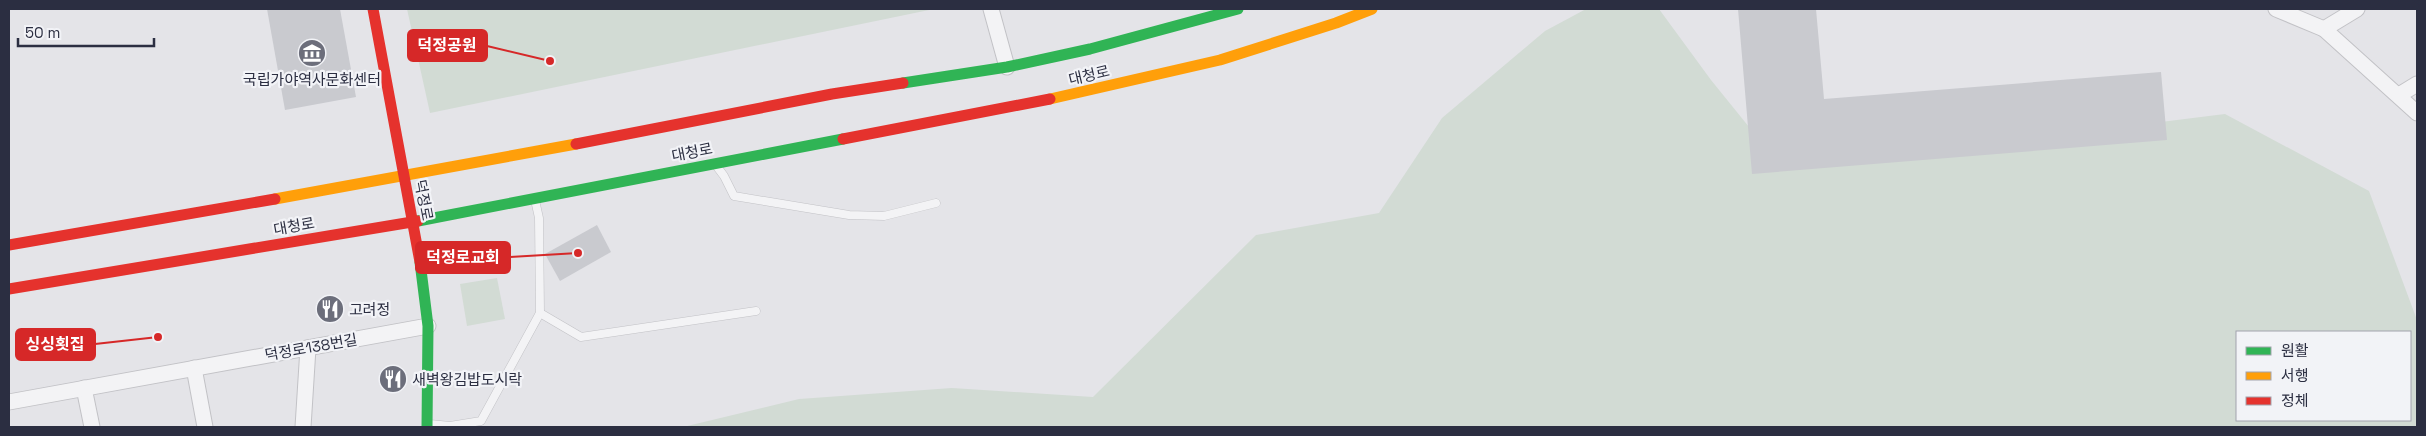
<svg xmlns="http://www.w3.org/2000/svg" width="2426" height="436" font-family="'Space Grotesk','Noto Sans KR',sans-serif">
	<rect width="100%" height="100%" fill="#e4e4e8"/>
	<g fill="#d2dbd4" fill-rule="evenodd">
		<path d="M407,9H934L430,113Z"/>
		<path d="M1586,9H1659L1711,80L1783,169L2225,114L2369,191L2417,320V427H683L799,399L952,388L1093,397L1256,235L1379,213L1442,118L1545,31ZM2237,332H2410V420H2237Z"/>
		<path d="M497,278L505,319L467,326L460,284Z"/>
	</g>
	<g fill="#c9cacf">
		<path d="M267,9H340L356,97L285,110Z"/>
		<path d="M1738,9H1816L1824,99L2161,72L2167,140L1752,174Z"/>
		<path d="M597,225L611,252L560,281L545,254Z"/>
	</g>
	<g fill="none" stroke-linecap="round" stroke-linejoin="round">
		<defs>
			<g id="lane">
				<path d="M715,164L724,176L734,196L849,215L884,216L936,203"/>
				<path d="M540,313L581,337L756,311"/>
				<path d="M430,424L450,426L481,421L540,313L539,218L535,200"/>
			</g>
			<g id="street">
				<path d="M991,9L1007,67"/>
				<path d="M2276,9L2324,29L2417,113"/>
				<path d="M2324,29L2357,9"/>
				<path d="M2399,95L2417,84"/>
				<path d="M194,368L205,427"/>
				<path d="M84,388L92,427"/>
				<path d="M9,402L428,326"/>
				<path d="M303,427L308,348"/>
			</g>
		</defs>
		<use href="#lane" stroke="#c2c2c6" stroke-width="9"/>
		<use href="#street" stroke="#c2c2c6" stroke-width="17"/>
		<use href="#lane" stroke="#f3f3f5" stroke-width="8"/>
		<use href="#street" stroke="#f3f3f5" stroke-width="15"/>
		<g stroke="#30b455" stroke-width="11">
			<path d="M903,83L1007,67L1090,49L1238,9"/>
			<path d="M418,221L843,139"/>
			<path d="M420,262L428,326L427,427"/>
		</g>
		<g stroke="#ff9f0a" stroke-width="11">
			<path d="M1050,99L1220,60L1336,23L1372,9"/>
			<path d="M275,199L576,144"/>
		</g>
		<g stroke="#e5322d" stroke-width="11">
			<path d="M373,9L420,262"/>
			<path d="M843,139L1050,99"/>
			<path d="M576,144L832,94L903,83"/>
			<path d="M9,245L275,199"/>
			<path d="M9,289L418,221"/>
		</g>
	</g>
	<defs>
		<symbol id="museum-disc" viewBox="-11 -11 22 22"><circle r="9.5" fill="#6c6e7b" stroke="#f2f3f7"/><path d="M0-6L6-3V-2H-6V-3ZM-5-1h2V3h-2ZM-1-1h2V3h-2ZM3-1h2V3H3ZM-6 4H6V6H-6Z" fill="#fff"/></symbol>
		<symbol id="restaurant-disc" viewBox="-11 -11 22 22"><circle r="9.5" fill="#6c6e7b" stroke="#f2f3f7"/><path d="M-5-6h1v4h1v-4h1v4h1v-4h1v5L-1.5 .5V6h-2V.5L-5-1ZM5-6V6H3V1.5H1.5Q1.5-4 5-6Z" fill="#fff"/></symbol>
	</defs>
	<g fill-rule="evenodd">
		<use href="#museum-disc" x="296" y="37" width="32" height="32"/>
		<use href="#restaurant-disc" x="314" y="293" width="32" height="32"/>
		<use href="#restaurant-disc" x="377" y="363" width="32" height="32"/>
	</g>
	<g text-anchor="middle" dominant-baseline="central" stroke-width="4.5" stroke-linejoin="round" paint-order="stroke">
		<g font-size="15" fill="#2b2e41" stroke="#f2f3f7">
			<text transform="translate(1089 75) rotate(-13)">대청로</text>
			<text transform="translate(692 152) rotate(-11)">대청로</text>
			<text transform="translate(424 200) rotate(79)">덕정로</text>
			<text transform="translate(294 226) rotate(-10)">대청로</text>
			<text transform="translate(311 347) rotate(-10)">덕정로138번길</text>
		</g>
		<g font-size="15" fill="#2b2e41" stroke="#f2f3f7" text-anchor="start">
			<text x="312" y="79" text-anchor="middle">국립가야역사문화센터</text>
			<text x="349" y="309">고려정</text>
			<text x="412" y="379">새벽왕김밥도시락</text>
		</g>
	</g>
	<path fill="none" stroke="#d62828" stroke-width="2" d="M550 61L487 46M578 253L510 257M158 337L95 344"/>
	<g fill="#d62828" stroke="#f2f3f7" stroke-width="2">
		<circle cx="550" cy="61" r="5"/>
		<circle cx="578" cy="253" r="5"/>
		<circle cx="158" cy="337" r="5"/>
	</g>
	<g fill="#d62828" stroke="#d62828" stroke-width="2">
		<rect x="408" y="30" width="79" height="31" rx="5"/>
		<rect x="416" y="242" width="94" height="31" rx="5"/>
		<rect x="16" y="329" width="79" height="31" rx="5"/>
	</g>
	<g font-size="16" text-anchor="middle" font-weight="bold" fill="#fff">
		<text x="447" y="51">덕정공원</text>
		<text x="463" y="263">덕정로교회</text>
		<text x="55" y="350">싱싱횟집</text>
	</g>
	<rect width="2426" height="436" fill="none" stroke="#2b2e41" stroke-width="20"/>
	<rect x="2236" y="331" width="175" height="90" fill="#f2f3f7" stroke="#a2a4ae"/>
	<rect x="2246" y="347" width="25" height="8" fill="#30b455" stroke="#a2a4ae"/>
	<text x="2281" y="356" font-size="15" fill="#2b2e41">원활</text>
	<rect x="2246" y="372" width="25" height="8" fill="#ff9f0a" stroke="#a2a4ae"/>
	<text x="2281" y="381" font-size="15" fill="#2b2e41">서행</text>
	<rect x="2246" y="397" width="25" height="8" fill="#e5322d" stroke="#a2a4ae"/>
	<text x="2281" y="406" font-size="15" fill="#2b2e41">정체</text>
	<path d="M18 38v8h136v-8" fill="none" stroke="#2b2e41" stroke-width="2.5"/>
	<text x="25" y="38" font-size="15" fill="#2b2e41" stroke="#f2f3f7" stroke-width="4" paint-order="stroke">50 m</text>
</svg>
